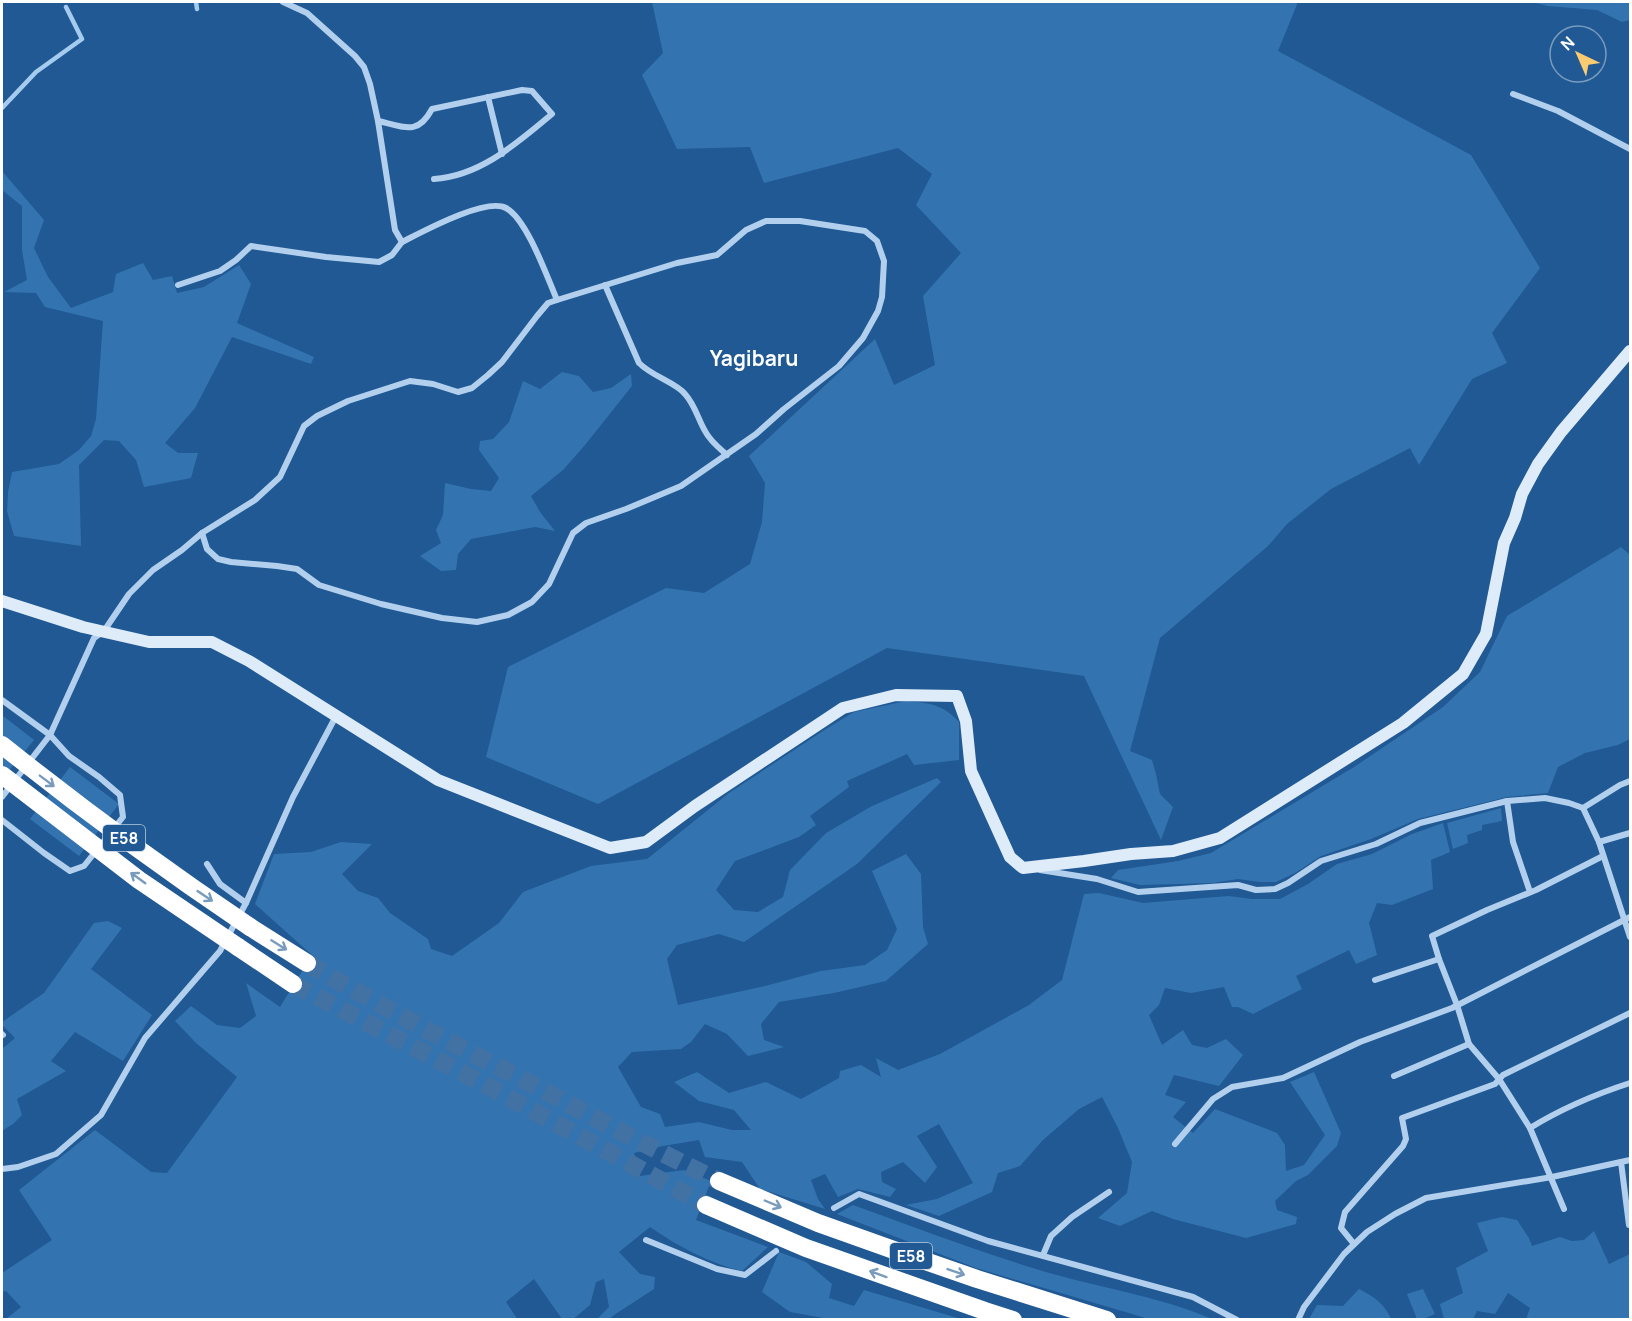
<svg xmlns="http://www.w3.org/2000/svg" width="1632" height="1321" font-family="Manrope,sans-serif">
	<rect width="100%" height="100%" fill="#205993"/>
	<g fill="#3374b0">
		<path d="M652,2H1298L1278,51L1471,155L1540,268L1492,333L1507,363L1472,379L1419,465L1410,448L1331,489L1287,524L1268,546L1160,638L1130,751L1152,760L1156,774L1160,794L1173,807L1161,840L1084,676L887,648L598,804L486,757L508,667L666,588L704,593L750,564L762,522L765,483L749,456L875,339L894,385L935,365L923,296L961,253L916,205L932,174L898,148L764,183L750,147L677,149L642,75L663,53Z"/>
		<path d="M1532,2H1630V20L1622,22L1597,10L1548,6Z"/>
		<path d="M2,171L44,220L34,248L48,277L71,308L113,292L116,274L143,263L153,280L172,276L177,293L204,287L239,265L251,284L237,323L314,357L311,364L232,337L195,408L165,443L178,453H198L191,478L144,487L136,460L119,441L104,440L79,465L81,546L14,536L7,511L8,492L12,472L59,464L79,450L91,436L96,419L103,321L45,307L36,293L4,292L27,280L22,250V206L2,190Z"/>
		<path d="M562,372L579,376L593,392L611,388L631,374L632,386L585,445L563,470L531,496L540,512L555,531L535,527L471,539L458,554L456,570L441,571L420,556L441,543L436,530L443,515L445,483L471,489L491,491L499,478L479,450L480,441L493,439L509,422L523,381L540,389Z"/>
		<path d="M1621,547L1630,555V739L1618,745L1585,753L1558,767L1548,793L1507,797L1418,819L1371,839L1321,856L1295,873L1276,882H1260L1238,879L1213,883L1140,885L1111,878L1118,870L1178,861L1211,853L1354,767L1443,707L1480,672L1507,616Z"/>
		<path d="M906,701C929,703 943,704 959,722V760L914,765L907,754L847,781L849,787L810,816L816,825L799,837L735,861L716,890L734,910L758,912L783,897L790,870L826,833L872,806L937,778L941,782L857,864L744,942L719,934L677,945L667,959L678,1005L765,986L821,971L865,965L887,950L897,929L872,871L906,854L921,874L923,927L928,944L886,981L834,993L779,1002L761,1024L764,1040L784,1047L748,1056L727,1034L705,1024L691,1042L681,1049L632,1052L618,1067L641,1107L660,1114L665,1127L699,1122L732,1130H751L734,1110L699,1101L674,1082L697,1072L729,1093L766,1082L801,1099L839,1078L840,1071L861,1065L881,1077L876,1058L898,1070L940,1054L1029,1005L1062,980L1084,894L1099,893L1143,903L1228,896L1252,899H1280L1308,884L1337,864L1372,854L1412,834L1443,823L1450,852L1431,860L1433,889L1392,905L1377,903L1369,923L1377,955L1356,964L1349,950L1296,976L1302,989L1253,1014L1238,1007H1232L1224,987L1191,993L1165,988L1159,1005L1149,1015L1162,1045L1183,1030L1192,1045L1207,1048L1226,1039L1243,1055L1219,1086L1174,1075L1165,1095L1186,1102L1173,1117L1193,1133L1215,1109L1277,1133L1285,1145L1286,1171L1304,1165L1325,1135L1290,1082L1314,1072L1341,1133L1337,1146L1308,1175L1296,1181L1275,1201L1277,1210L1297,1217L1296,1224L1246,1238L1173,1219L1152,1211L1120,1226L1098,1218L1127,1193L1132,1162L1118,1128L1102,1097L1079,1109L1043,1140L1020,1166L998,1173L992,1192L939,1216L906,1205L937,1199L973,1183L939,1124L917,1136L937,1167L925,1183L903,1162L881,1172L882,1182L896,1189L890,1197L858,1189L838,1197L825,1174L811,1180L818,1199L825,1209L760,1189L742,1162L705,1157L699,1140L663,1146L634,1153L640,1176L684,1170L711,1181L696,1220L768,1247L742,1271C709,1263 679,1247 650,1227L619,1252L640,1274L655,1277L654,1289L611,1317L612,1319H597L609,1307L604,1279L596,1282L590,1305L572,1320L562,1319L534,1279L506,1302L518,1320L6,1319L21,1307L6,1291L2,1292V1273L52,1240L19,1190L95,1130L151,1172L167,1173L237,1077L196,1043L175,1021L191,1006L217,1025L240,1028L256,1016L246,983L280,1007L312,955L255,904L274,854L311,852L341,842L372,844L342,874L358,891L378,898L390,913L428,939L431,949L452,956L499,923L523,892L591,866L647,859L729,793L826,729L854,712Z"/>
		<path d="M2,715L34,740L2,779Z"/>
		<path d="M70,767L119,804L79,856L30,819Z"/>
		<path d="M1501,808L1502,821L1482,825V830L1467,835L1468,843L1453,849L1447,823Z"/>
		<path d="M108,921L122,928L91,969L152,1015L123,1061L75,1032L51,1061L66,1071L17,1099L22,1115L13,1124L2,1131V1049L15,1038L2,1025V1022L44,993L94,923Z"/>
		<path d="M853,1205C914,1227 974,1250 1036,1269C1094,1287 1156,1295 1212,1319H1149L976,1268L837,1214Z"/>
		<path d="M1502,1217L1517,1220L1529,1238L1532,1246L1560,1237L1572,1241L1584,1240L1594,1231L1609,1264L1630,1254V1319H1526L1530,1308L1508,1293L1495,1314L1477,1311L1473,1319H1444L1440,1304L1463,1293L1456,1268L1488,1251L1477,1223Z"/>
		<path d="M779,1252L806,1262L832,1284L829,1298L854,1306L864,1290L961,1319H829L790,1312L762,1292Z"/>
		<path d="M1359,1289C1373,1296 1385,1304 1391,1319H1309L1317,1305L1343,1306Z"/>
		<path d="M1423,1289L1435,1314L1423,1319H1417L1407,1294Z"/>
	</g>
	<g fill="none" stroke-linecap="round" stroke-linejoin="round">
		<g stroke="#a5ccef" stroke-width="4.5">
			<path d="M196,2L197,9"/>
			<path d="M2,108L36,72L82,39L66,7"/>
		</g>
		<g stroke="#4172a3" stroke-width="18" stroke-dasharray="18 9" stroke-linecap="butt">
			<path d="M307,963C376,1004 448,1041 520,1078C586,1113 652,1149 719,1181"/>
			<path d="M293,984L482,1083L706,1205"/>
		</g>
		<g stroke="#b2d0ee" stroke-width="6">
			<path d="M1513,94L1558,111L1630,149"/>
			<path d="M488,97L502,154"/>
			<path d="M378,121C403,126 417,137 432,109L522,90L532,91L552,114C518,142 481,176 434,179"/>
			<path d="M178,285L220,271L236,260L251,246L326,257L379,262L392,255L402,242"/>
			<path d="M605,285L639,363C653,377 675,382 685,394C695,405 698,419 705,431C710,441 719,448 727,455"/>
			<path d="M202,533L255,500L280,477L304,426L317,416L348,401L410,381L433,384L458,392L472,388L488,375L502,362L537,316L548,303L557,300"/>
			<path d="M2,700L50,735L69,756L99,777L120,795L123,817L84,866L70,871L44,853L2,820"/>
			<path d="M2,797L50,735L94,638L104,631L129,594L153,570L182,550L202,533L207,549L218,559L231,562L277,566L297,569L319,585L381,604L442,618L477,622L508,615L532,602L549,584L573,533L586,523L626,509L681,486L756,434L784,409L839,366L863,338L878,311L882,297L884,261L877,241L865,231L800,221H766L746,230L717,255L677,263L557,300C547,277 527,219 506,208C486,197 422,232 402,242L395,230L378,121L370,84L364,67L355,56L307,13L283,2"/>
			<path d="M1507,801L1513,842L1530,892"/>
			<path d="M1583,808L1620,785L1630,781"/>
			<path d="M1599,842L1630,833"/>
			<path d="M207,864L220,884L246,903"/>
			<path d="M1040,870L1097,879L1138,892L1238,885L1256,890L1275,889L1288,883L1321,861L1376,844L1420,823L1507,801L1545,798L1569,803L1583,808L1599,842L1630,937"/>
			<path d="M1375,980L1439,959"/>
			<path d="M2,1034L3,1035"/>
			<path d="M1394,1076L1469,1044"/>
			<path d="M1530,1128C1561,1109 1596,1094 1630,1083"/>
			<path d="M1175,1144L1213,1099L1232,1087L1283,1078L1360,1042L1452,1008L1630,917"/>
			<path d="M1621,1162L1629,1225"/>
			<path d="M2,1169L18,1167L56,1154L101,1115L145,1038L220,951L246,903L293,797L336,716"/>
			<path d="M834,1208L859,1194L988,1241L1193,1297L1237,1320"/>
			<path d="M1564,1209L1530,1128L1499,1079L1469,1044L1457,1005L1439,959L1432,936L1487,910L1536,890L1603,856"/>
			<path d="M646,1240L717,1269L745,1275L776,1251"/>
			<path d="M1354,1244L1341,1228L1345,1212L1403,1146L1406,1139L1402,1118L1495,1084L1503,1075L1630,1013"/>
			<path d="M1043,1255L1051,1236L1072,1217L1109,1192"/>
			<path d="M1298,1320L1304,1307L1344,1254L1367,1232L1395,1214L1426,1198L1552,1177L1630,1160"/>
		</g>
		<path stroke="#deecfa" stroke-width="12" d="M2,601L83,627L149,642H212L249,661L438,780L610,848L646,842L695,806L843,708L896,695L957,696L966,721L971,771L1010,857L1023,868L1084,861L1131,854L1173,851L1220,838L1403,723L1463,674L1486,634L1504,543L1515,518L1522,494L1538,464L1561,432L1630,351"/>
		<g stroke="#fff" stroke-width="18">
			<path d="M250,927L307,963"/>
			<path d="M238,947L293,984"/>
			<path d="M719,1181L818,1223L905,1254L977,1279L1107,1320"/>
			<path d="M706,1205L806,1248L985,1311L1013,1320"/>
		</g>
		<g stroke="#fff" stroke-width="18">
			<path d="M2,745C82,809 165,870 250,927"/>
			<path d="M2,775L139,880L238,947"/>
		</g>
	</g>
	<defs><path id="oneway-shaft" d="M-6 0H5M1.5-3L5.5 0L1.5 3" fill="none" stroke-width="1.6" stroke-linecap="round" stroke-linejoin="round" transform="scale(1.5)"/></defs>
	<g stroke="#799bbe">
		<use href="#oneway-shaft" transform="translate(47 781) rotate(37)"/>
		<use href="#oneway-shaft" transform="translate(138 878) rotate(-144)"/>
		<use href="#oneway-shaft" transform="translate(205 896) rotate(34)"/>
		<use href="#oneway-shaft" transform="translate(279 945) rotate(32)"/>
		<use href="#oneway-shaft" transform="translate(773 1204) rotate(23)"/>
		<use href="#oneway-shaft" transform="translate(956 1272) rotate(19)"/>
		<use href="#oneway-shaft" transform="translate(878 1274) rotate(-160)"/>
	</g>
	<g text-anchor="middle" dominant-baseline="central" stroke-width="4.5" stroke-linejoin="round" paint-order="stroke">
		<g fill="#205993" stroke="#bccddf" stroke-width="1.5">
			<rect x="103" y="825" width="42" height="26" rx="4.5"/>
			<rect x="890" y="1243" width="42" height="26" rx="4.5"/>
		</g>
		<g font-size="16" font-weight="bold" fill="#fff">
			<text x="124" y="838">E58</text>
			<text x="911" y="1256">E58</text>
		</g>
		<g font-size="21" font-weight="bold" fill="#fff" stroke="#205993">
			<text x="754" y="358">Yagibaru</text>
		</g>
	</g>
	<rect width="1632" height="1321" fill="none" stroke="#ffffff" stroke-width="6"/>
	<g transform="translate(1578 54) rotate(316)"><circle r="28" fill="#205993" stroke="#799bbe" stroke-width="1.5"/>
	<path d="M0-4.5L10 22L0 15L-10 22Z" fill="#fbcb72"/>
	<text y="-9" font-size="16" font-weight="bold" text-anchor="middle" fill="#ffffff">N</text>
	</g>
</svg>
